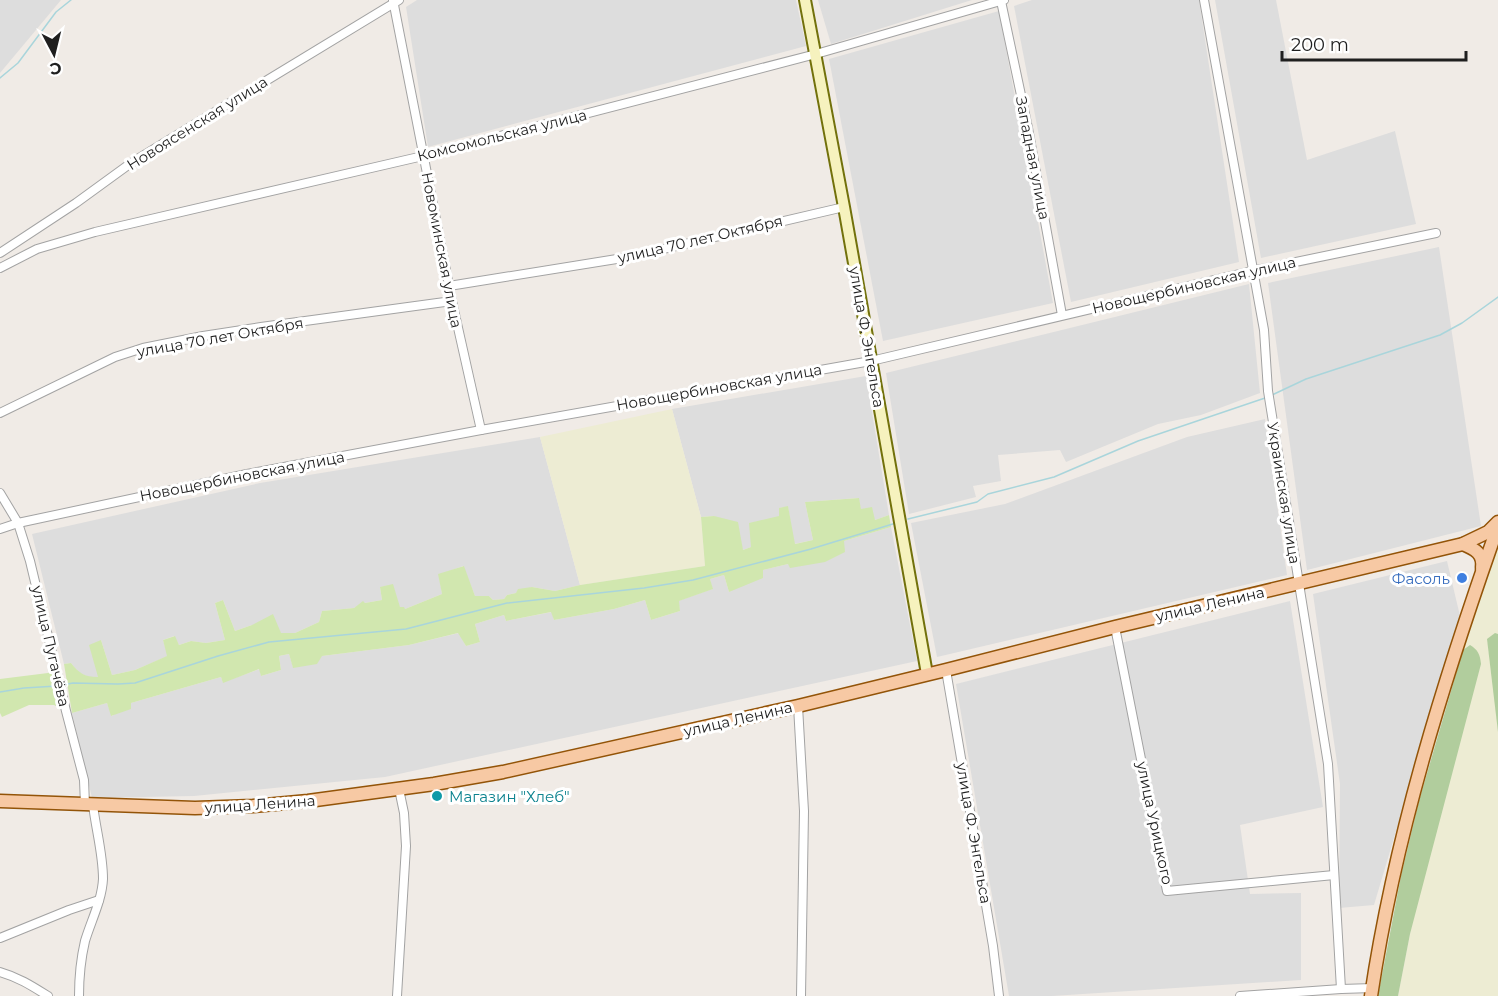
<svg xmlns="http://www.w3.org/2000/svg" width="1498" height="996" font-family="Montserrat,sans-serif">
	<rect width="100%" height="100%" fill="#f0ebe6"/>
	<g fill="#ddd">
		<path d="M0,0H61L0,73Z"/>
		<path d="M417,0H796L806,46L428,147L406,7Z"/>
		<path d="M818,0H972L831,44Z"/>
		<path d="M1032,0H1199L1239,262L1071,302L1014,6Z"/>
		<path d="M1215,0H1276L1307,160L1395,131L1416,224L1261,258Z"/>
		<path d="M999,11L1053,303L883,341L829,59Z"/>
		<path d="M1439,247L1481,526L1307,570L1268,283Z"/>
		<path d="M1249,284L1260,393L1201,415L1158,424L1066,462L1060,450L998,455L1001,481L973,486L976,497L909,514L886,373Z"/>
		<path d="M866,376L889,515L875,520L861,509L858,498L805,502L813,540L794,544L788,507L779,508V516L751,547L743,550L714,516L701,517L672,409Z"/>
		<path d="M1265,419L1287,575L937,657L911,523L1005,504L1187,437Z"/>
		<path d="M540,437L580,585L555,591L532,587L516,593L507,595L504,599L493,600L489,596H475L463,566L439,575L442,594L405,609L400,607L380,587L382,600L365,603L363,602L354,608L322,611L319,622L295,633H281L252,625L235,631L223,600L215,603L225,640L206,643L191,641L179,645L174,636L163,640L168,656L135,670L112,675L101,640L98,677H88L78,672L71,663L64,664L32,534L260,483Z"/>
		<path d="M891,527L917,661L385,777L194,796L92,798L72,713L107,703L112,716L131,703L221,677L223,682L260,669L261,676L281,670L279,656L289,654L293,667L322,656L409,645L459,633L466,646L480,642L475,624L504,615L506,621L552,612L554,620L614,609L645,600L651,620L680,611L678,601L712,589L710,579L724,575L729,592L763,570L788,564L844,541Z"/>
		<path d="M1447,561L1460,616L1374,905L1339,908L1340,784L1313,594Z"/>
		<path d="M1290,601L1323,807L1240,825L1250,894L1301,893V980L1052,996H1009L956,684Z"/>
	</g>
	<g fill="#edecd3">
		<path d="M672,409L701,517L705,566L580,585L540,437Z"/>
		<path d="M1498,545V996H1398L1410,934L1470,645L1463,650Z"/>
	</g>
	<g fill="#d1e7af">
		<path d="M859,498L861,509L872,507L875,520L889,515L891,527L844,541L845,552L825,562L790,568L788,564L763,570V578L729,592L724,575L710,579L713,589L679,601L680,611L651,620L645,600L614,609L554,620L551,612L506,621L504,615L475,624L480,642L466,646L458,633L409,645L322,656L317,664L293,668L289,654L279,656L281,670L261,676L259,669L223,683L221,677L131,703V709L111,716L107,703L72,713L64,664L71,663C79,673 84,677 98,677L89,645L101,640L112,675L135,670L167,656L163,640L175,636L179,645L191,641L206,643L225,640L215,603L223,600L235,631L252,625L273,614L281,633H295L319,622L322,611L354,608L363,601L365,603L382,600L380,587L393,584L400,607H404L405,609L442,594L438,574L464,566L475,596H489L493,600L504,599L507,595L516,593L518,589L532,587L555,591L580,585L705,566L701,517L714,516L738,522L743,550L751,547L749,523L779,516V508L788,506L795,544L813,540L805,502Z"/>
		<path d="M56,667L66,711L54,705H29L2,717L0,713V679L48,673Z"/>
	</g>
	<g fill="#b1cd9d">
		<path d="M1495,633L1498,634V732L1487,639Z"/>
		<path d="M1470,645C1478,650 1480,654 1481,664L1410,934L1398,996H1378L1401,876L1419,801L1463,650Z"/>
	</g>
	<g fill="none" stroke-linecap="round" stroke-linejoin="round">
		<g stroke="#a9d5db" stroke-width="1.5">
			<path d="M0,78L18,63L56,12L71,0"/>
			<path d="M1272,395L1306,379L1440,335L1462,323L1498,297"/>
			<path d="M908,519L977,502L988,494L1054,477L1138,441L1265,398"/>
			<path d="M62,685L73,683L118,684L135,683L218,656L269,642L406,629L507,603L644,588L693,580L811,549L896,523"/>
			<path d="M0,692L24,688L57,686"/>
		</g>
		<defs>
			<g id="minor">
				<path d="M393,0L452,301L481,430"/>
				<path d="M1204,0L1264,330L1268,391L1328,764L1341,989"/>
				<path d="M1001,1L1028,128L1062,315"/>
				<path d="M0,253L76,203L131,163L399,0"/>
				<path d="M0,268L37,249L95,232L423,156L816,54L1004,0"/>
				<path d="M449,286L629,257L844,207"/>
				<path d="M0,413L115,357L143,348L203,336L261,327L452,301"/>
				<path d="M0,493L18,523L30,561L66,711L84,780L85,805"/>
				<path d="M0,529L18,523L247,474L481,430L871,361L1252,271L1436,233"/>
				<path d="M1115,627L1167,891L1334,875"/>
				<path d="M946,670L993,946L999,996"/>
				<path d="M798,706L804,811L801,996"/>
				<path d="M0,938L69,910L99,900"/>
				<path d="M0,972C18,977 32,986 48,996"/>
				<path d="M79,996C79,978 81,958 85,941C91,921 102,900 103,879C103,854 96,830 93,805"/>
				<path d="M397,996L406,846L404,813L399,789"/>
				<path d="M1240,996L1341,989L1373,988"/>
			</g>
			<path id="secondary" d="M805,0L844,207L927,674"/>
			<g id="primary">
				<path d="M1463,544C1475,549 1484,554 1482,568"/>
				<path d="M0,801L195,808L253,806L308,801L434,784L503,772L798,706L946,670L1115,627L1463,544L1488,532L1498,522"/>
				<path d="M1371,996C1395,835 1444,679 1498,526"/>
			</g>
		</defs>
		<use href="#minor" stroke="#a3a3a3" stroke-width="10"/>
		<use href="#secondary" stroke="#72710b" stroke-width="14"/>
		<use href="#primary" stroke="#935408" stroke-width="15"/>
		<use href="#minor" stroke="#fff" stroke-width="8"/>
		<use href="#secondary" stroke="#f6f2be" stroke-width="10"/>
		<use href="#primary" stroke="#f7c9a4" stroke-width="12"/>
	</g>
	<circle fill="#3f7fe0" stroke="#fff" stroke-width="2" cx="1462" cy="578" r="6"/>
	<circle fill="#0f9aa8" stroke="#fff" stroke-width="2" cx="437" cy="796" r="6"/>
	<g text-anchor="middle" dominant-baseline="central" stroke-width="6" stroke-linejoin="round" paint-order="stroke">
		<g font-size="15" fill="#1f1f1f" stroke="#fff">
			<text transform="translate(197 123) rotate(-32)">Новоясенская улица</text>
			<text transform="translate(502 135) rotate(-14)">Комсомольская улица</text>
			<text transform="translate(1033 158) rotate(79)">Западная улица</text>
			<text transform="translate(700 239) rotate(-13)">улица 70 лет Октября</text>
			<text transform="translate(442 250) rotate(79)">Новоминская улица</text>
			<text transform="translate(1194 285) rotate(-13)">Новощербиновская улица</text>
			<text transform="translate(220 337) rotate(-10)">улица 70 лет Октября</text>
			<text transform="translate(867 337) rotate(80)">улица Ф. Энгельса</text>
			<text transform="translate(719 387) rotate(-10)">Новощербиновская улица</text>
			<text transform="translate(242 476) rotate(-11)">Новощербиновская улица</text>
			<text transform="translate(1284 493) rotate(81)">Украинская улица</text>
			<text transform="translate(1210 604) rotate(-13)">улица Ленина</text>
			<text transform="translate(51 646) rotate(77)">улица Пугачёва</text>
			<text transform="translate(738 719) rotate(-13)">улица Ленина</text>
			<text transform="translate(260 804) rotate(-4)">улица Ленина</text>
			<text transform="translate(1155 823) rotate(78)">улица Урицкого</text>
			<text transform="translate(974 833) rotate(80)">улица Ф. Энгельса</text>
		</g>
		<g font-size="15" fill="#366cbe" stroke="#fff" text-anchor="end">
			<text x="1450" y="578">Фасоль</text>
		</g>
		<g font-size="15" fill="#0d838f" stroke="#fff" text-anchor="start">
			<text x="449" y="796">Магазин "Хлеб"</text>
		</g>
	</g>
	<g transform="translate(54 54) rotate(173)" stroke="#ffffff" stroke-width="4.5" paint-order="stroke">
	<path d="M0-4.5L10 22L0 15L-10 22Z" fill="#1f1f1f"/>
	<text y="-9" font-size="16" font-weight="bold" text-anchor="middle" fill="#1f1f1f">С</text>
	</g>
	<path d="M1282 51v9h184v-9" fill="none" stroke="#1f1f1f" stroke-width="3"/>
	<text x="1291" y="51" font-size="18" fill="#1f1f1f" stroke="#ffffff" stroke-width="4.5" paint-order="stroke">200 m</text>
</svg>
